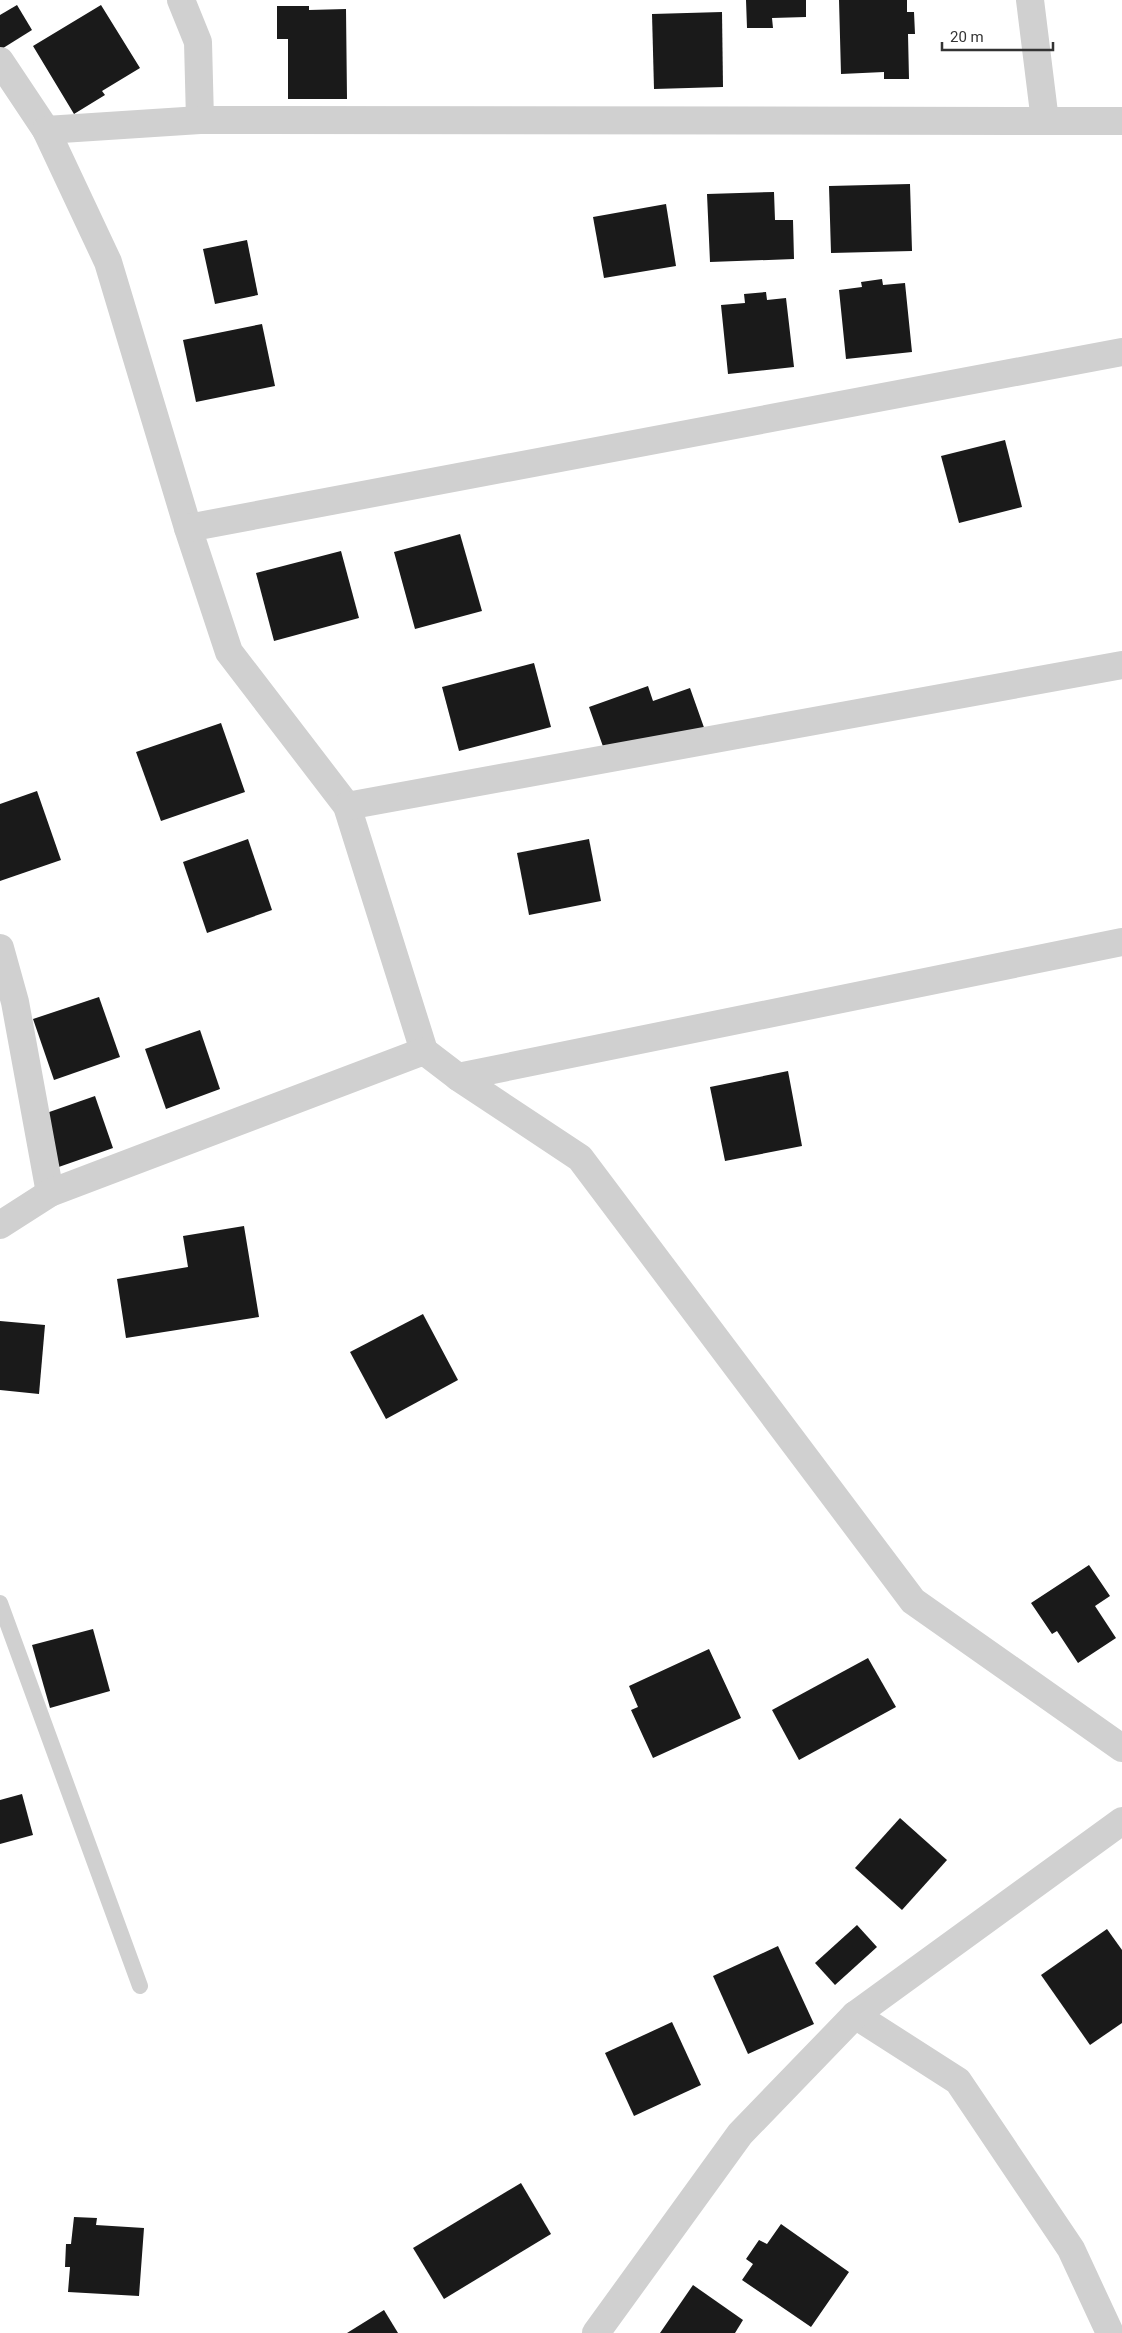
<svg xmlns="http://www.w3.org/2000/svg" width="1122" height="2333" font-family="Roboto,sans-serif">
	<rect width="100%" height="100%" fill="#fff"/>
	<g fill="#1a1a1a">
		<path d="M746,0H806V17L772,18L773,28H747Z"/>
		<path d="M839,0H907V12H914L915,34H908L909,79H884V72L841,74Z"/>
		<path d="M17,5L32,30L0,50V15Z"/>
		<path d="M101,5L140,68L102,91L105,95L74,114L33,46Z"/>
		<path d="M277,6H309V10L346,9L347,99H288V39H277Z"/>
		<path d="M722,12L723,87L654,89L652,14Z"/>
		<path d="M910,184L912,251L831,253L829,186Z"/>
		<path d="M774,192L775,220H793L794,259L710,262L707,194Z"/>
		<path d="M666,204L676,266L604,278L593,217Z"/>
		<path d="M247,240L258,295L215,304L203,249Z"/>
		<path d="M882,279L883,285L905,283L912,352L846,359L839,290L862,287L861,282Z"/>
		<path d="M766,292L767,300L786,298L794,367L728,374L721,305L745,303L744,294Z"/>
		<path d="M262,324L275,386L196,402L183,340Z"/>
		<path d="M1005,440L1022,507L959,523L941,456Z"/>
		<path d="M460,534L482,611L415,629L394,552Z"/>
		<path d="M341,551L359,618L274,641L256,573Z"/>
		<path d="M534,663L551,727L459,751L442,687Z"/>
		<path d="M648,686L653,701L690,688L707,736L611,769L589,707Z"/>
		<path d="M221,723L245,792L161,821L136,752Z"/>
		<path d="M37,791L61,860L0,881V804Z"/>
		<path d="M248,839L272,910L207,933L183,862Z"/>
		<path d="M589,839L601,901L529,915L517,853Z"/>
		<path d="M99,997L120,1057L54,1080L33,1019Z"/>
		<path d="M200,1030L220,1089L166,1109L145,1049Z"/>
		<path d="M788,1071L802,1146L725,1161L710,1087Z"/>
		<path d="M95,1096L113,1148L53,1169L35,1117Z"/>
		<path d="M244,1226L259,1317L126,1338L117,1279L188,1267L183,1236Z"/>
		<path d="M423,1314L458,1380L386,1419L350,1352Z"/>
		<path d="M0,1321L45,1325L39,1394L0,1390Z"/>
		<path d="M1089,1565L1110,1596L1095,1606L1116,1638L1078,1663L1057,1631L1052,1634L1031,1603Z"/>
		<path d="M93,1629L110,1691L50,1708L32,1645Z"/>
		<path d="M709,1649L741,1718L653,1758L631,1710L638,1707L629,1686Z"/>
		<path d="M868,1658L896,1707L799,1760L772,1710Z"/>
		<path d="M22,1794L33,1835L0,1844V1800Z"/>
		<path d="M900,1818L947,1860L902,1910L855,1868Z"/>
		<path d="M857,1925L877,1947L835,1985L815,1963Z"/>
		<path d="M1107,1929L1122,1950V2023L1090,2045L1041,1975Z"/>
		<path d="M778,1946L814,2024L748,2054L713,1976Z"/>
		<path d="M672,2022L701,2085L634,2116L605,2053Z"/>
		<path d="M521,2183L551,2234L444,2299L413,2248Z"/>
		<path d="M74,2217L97,2218L96,2225L144,2228L139,2296L68,2292L70,2267H65L66,2244H71Z"/>
		<path d="M781,2224L849,2272L811,2327L742,2280L753,2264L746,2259L759,2240L767,2244Z"/>
		<path d="M693,2285L743,2320L735,2333H660Z"/>
		<path d="M384,2310L398,2333H347Z"/>
	</g>
	<g fill="none" stroke-linecap="round" stroke-linejoin="round">
		<path stroke="#d0d0d0" stroke-width="16" d="M0,1603L140,1986"/>
		<g stroke="#d0d0d0" stroke-width="28">
			<path d="M181,0L198,42L200,120"/>
			<path d="M1030,0L1045,121"/>
			<path d="M0,61L46,130L108,262L188,528L229,652L347,806L424,1051"/>
			<path d="M46,130L200,120L1122,121"/>
			<path d="M188,528L1122,352"/>
			<path d="M347,806L1122,665"/>
			<path d="M0,948L15,1002L50,1193"/>
			<path d="M458,1077L1122,942"/>
			<path d="M0,1225L50,1193L424,1051L458,1077L580,1158L913,1601L1122,1748"/>
			<path d="M855,2015L958,2081L1071,2249L1110,2333"/>
		</g>
		<path stroke="#d0d0d0" stroke-width="28" d="M596,2333L740,2134L855,2015L1122,1821"/>
	</g>
	<path d="M942 42v8h111v-8" fill="none" stroke="#333333" stroke-width="2.5"/>
	<text x="950" y="42" font-size="15" fill="#333333" stroke="#ffffff" stroke-width="4" paint-order="stroke">20 m</text>
</svg>
